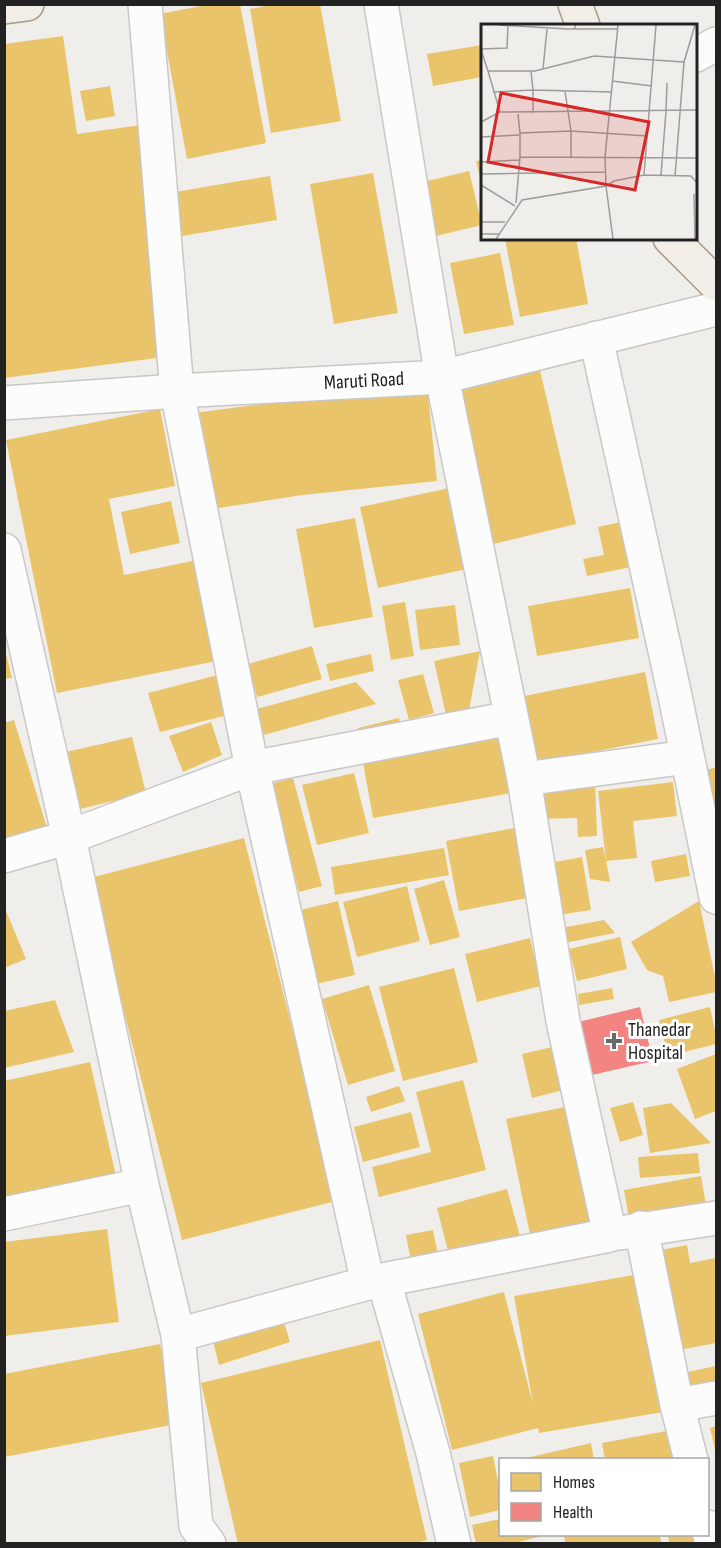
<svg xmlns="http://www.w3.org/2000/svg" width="721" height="1548" font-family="'Sofia Sans Condensed',sans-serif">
	<rect width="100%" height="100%" fill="#f0eeeb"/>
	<g fill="#e9c46a">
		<path d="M211,4H240L266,143L187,159L160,14Z"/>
		<path d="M276,4H320L341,121L271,133L250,9Z"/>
		<path d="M63,36L77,134L141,125L172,356L4,378V44Z"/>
		<path d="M482,45V77L433,86L427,54Z"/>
		<path d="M110,86L115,116L86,121L80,91Z"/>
		<path d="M482,160V187L476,161Z"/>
		<path d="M469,171L482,225L436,236L423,182Z"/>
		<path d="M373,173L398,313L334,324L310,184Z"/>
		<path d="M270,176L277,220L182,236L175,192Z"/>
		<path d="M509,238H576L588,304L520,317L505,239Z"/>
		<path d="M500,253L514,325L464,334L450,263Z"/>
		<path d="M539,366L576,524L493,544L455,385Z"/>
		<path d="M427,386L437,481L302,495L212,509L194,413L293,400Z"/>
		<path d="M160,409L175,486L109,499L124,575L202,559L222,660L57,693L6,440Z"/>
		<path d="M450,488L467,569L378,588L360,507Z"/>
		<path d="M171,501L180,543L130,554L121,512Z"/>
		<path d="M355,518L373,617L314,628L296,529Z"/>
		<path d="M621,522L631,567L587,576L583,559L604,555L598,527Z"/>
		<path d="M630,588L639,638L537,656L528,606Z"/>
		<path d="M405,602L414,656L391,660L382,606Z"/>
		<path d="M455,605L460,645L420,650L415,610Z"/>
		<path d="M4,645L12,678L4,679Z"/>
		<path d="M312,646L322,679L257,697L248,664Z"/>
		<path d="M480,651L469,710L446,715L434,661Z"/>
		<path d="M371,654L374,671L330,681L326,664Z"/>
		<path d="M645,672L658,739L537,763L524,696Z"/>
		<path d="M423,674L434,713L409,720L398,680Z"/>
		<path d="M218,675L228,715L160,732L148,693Z"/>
		<path d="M356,682L376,704L260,736L253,710Z"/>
		<path d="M399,718L401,730L361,739L358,728Z"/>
		<path d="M14,720L47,828L4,841V723Z"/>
		<path d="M211,722L222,755L183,772L169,736Z"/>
		<path d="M501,732L512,793L373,818L362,757Z"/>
		<path d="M132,737L146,793L80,809L66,752Z"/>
		<path d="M716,767V807L704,771Z"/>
		<path d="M354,773L369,833L317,845L302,785Z"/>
		<path d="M293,778L322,886L299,892L270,784Z"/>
		<path d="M595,779L597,836L578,837L577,818L536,819L535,781Z"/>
		<path d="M673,782L677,816L633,821L637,858L606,861L598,791Z"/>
		<path d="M514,828L527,898L459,911L446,841Z"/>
		<path d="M244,838L336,1201L182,1240L90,878Z"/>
		<path d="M603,847L607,865L610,882L590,879L585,850Z"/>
		<path d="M444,848L449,875L335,895L331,867Z"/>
		<path d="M686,854L690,876L655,882L651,861Z"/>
		<path d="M582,857L591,910L558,915L550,863Z"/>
		<path d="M444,880L460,937L430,945L414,889Z"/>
		<path d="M407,886L420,941L357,957L343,902Z"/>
		<path d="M338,901L355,975L312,985L296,911Z"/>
		<path d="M699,901L716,982V992L669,1002L663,976L647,970L631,942Z"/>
		<path d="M4,906L26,959L4,968Z"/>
		<path d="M604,920L615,933L564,943L561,928Z"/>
		<path d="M620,937L627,969L577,981L569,949Z"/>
		<path d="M530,938L541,986L477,1002L465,954Z"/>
		<path d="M454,968L478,1062L403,1081L379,987Z"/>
		<path d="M369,985L395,1071L348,1085L322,999Z"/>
		<path d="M612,988L614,999L579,1005L578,994Z"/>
		<path d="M55,1000L74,1052L4,1068V1011Z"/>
		<path d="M710,1007L716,1035V1044L668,1056L659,1020Z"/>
		<path d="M561,1045L571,1088L532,1098L522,1054Z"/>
		<path d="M716,1054V1111L695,1119L677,1069Z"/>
		<path d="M90,1062L116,1176L4,1201V1081Z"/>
		<path d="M463,1080L486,1170L379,1197L372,1167L431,1152L416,1092Z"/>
		<path d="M399,1086L405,1101L371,1112L366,1097Z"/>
		<path d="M633,1102L643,1135L620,1142L610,1108Z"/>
		<path d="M671,1103L711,1143L650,1153L643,1108Z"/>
		<path d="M570,1106L595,1225L531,1239L506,1119Z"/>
		<path d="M411,1112L420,1147L363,1162L354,1127Z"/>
		<path d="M698,1153L700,1173L640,1178L638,1157Z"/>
		<path d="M701,1176L707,1211L630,1224L624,1190Z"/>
		<path d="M507,1189L521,1240L450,1259L437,1208Z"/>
		<path d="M107,1229L119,1322L4,1336V1242Z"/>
		<path d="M433,1230L439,1260L412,1266L406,1235Z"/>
		<path d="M687,1245L690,1263L716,1258V1343L669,1352L651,1252Z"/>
		<path d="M639,1274L663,1412L539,1433L538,1428L452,1450L418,1314L504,1292L533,1404L514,1296Z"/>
		<path d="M284,1322L290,1342L219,1365L212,1337Z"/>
		<path d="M380,1340L427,1540L413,1544H238L201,1383Z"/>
		<path d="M160,1344L176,1424L4,1457V1374Z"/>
		<path d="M716,1366V1390L687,1396L682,1373Z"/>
		<path d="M716,1426V1454L710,1428Z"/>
		<path d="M672,1430L678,1460H605L602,1443Z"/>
		<path d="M591,1443L594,1460H522V1459Z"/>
		<path d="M493,1456L500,1491V1510L470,1517L459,1463Z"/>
		<path d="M500,1519V1534L546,1535L511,1544H476L472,1525Z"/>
		<path d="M563,1534H659L662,1544H566Z"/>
		<path d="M667,1534H700L702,1544H670Z"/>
	</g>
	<path fill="#f28482" d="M640,1007L653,1061L583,1077L570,1024Z"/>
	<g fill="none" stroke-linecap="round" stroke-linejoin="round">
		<defs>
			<g id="minor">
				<path d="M381,4L442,377L524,779L563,1021L610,1235L368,1283L252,768L511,718"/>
				<path d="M696,55L716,44"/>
				<path d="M596,338L675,696L716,897"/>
				<path d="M4,403L177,391L442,377L716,309"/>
				<path d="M4,550L69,837L142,1185L178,1335L196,1526L209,1544"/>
				<path d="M524,779L687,757"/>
				<path d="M4,856L69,837L252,768L177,391L145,4"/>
				<path d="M4,1214L142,1185"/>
				<path d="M641,1228L677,1405L691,1460"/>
				<path d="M620,1233L716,1218"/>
				<path d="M384,1281L433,1453L454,1544"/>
				<path d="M178,1335L368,1283"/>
				<path d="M677,1405L716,1398"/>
				<path d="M708,1527L712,1544"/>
			</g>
			<g id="major">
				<path d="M575,4L583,26"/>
				<path d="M4,7L27,4"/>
				<path d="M670,238L716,284"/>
			</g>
		</defs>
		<use href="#minor" stroke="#c9c8c7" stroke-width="36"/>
		<use href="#major" stroke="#a79c86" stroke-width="36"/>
		<use href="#minor" stroke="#fdfcfc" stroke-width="33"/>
		<use href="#major" stroke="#f3ede7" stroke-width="33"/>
	</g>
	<path fill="#6a6968" stroke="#fff" stroke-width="2" d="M611 1032h6v6h6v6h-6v6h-6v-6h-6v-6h6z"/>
	<g text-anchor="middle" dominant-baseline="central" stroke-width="6" stroke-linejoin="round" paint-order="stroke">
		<g font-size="20" fill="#222" stroke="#fff">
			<text transform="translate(364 381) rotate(-3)">Maruti Road</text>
		</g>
		<g font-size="20" fill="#222" stroke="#fff" text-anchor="start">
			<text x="628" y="1030">Thanedar<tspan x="628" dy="23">Hospital</tspan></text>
		</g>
	</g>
	<g transform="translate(481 24)">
		<rect width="216" height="216" fill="#f0eeeb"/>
		<path fill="none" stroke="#9e9c9b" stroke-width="1.5" d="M18,1L87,5H93L95,1M93,5H137M0,25L26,24L27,1M0,26L7,47H54L113,32L203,38M62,45L66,5M7,47L19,88M50,47L52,66L131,68M131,57L171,62M84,67L90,107L166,112M12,68L52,66V89M185,87L186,59M37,90L39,109M0,98L19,88L216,86M0,113L38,111M90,133V107L39,109V133L216,134M0,138L39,136M0,150L124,148M163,151L175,1M180,151L185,87M194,152L203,38L214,1M0,161L34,182M213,170L214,215M35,179L39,133M0,198H24M0,210H19M15,215L41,176L125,162L124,133L137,1M132,215L125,162L133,157L163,151L210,152L216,159"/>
		<path fill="#d62828" fill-opacity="0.15" stroke="#d62828" stroke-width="3" d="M20,69L168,98L154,166L7,138Z"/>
		<rect width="216" height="216" fill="none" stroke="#222" stroke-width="3"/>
	</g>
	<rect width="721" height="1548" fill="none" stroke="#222222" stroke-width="12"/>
	<rect x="499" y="1458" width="210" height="78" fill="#ffffff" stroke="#a7a7a7" stroke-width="1.5"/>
	<rect x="511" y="1473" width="30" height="18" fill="#e9c46a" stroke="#a7a7a7" stroke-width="1.5"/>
	<text x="553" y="1488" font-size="18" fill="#222222">Homes</text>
	<rect x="511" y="1503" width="30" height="18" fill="#f28482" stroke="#a7a7a7" stroke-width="1.5"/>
	<text x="553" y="1518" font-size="18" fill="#222222">Health</text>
</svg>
